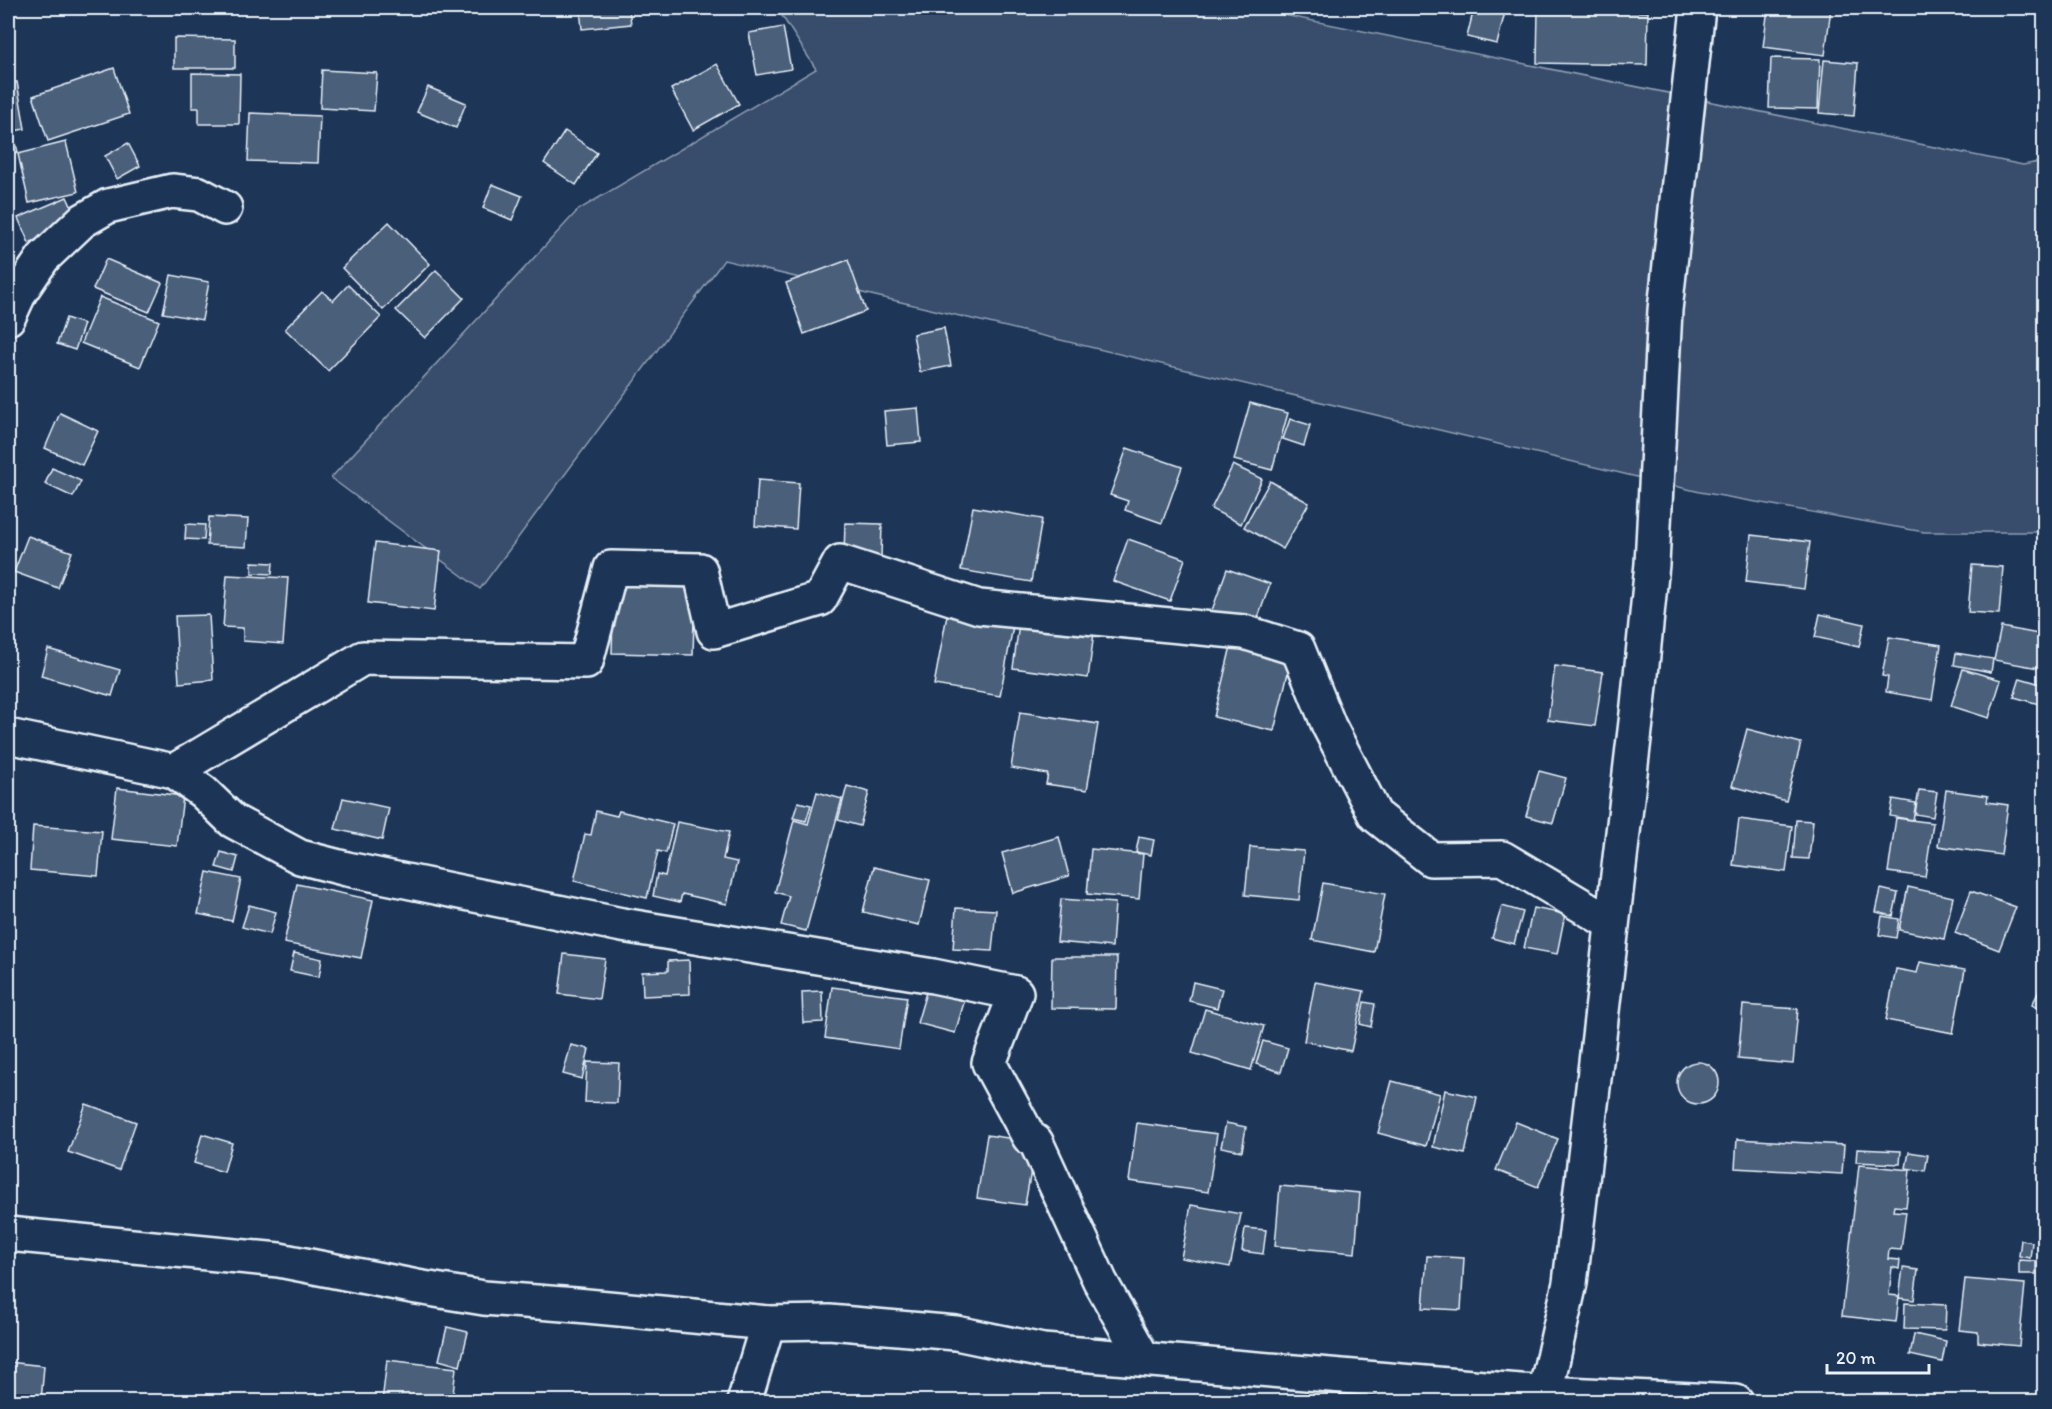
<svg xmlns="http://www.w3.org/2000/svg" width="2052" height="1409" font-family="Itim,sans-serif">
	<rect width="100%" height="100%" fill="#1d3557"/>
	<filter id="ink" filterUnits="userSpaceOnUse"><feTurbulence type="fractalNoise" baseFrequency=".0167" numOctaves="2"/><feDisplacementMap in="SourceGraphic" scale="12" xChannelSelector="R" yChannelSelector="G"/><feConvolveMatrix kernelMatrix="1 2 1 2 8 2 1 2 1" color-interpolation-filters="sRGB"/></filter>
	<g filter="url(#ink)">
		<path fill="#374d6c" stroke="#909fb2" stroke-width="1.5" d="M777,8H1249L2023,165L2044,161V532H1924L1700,492L724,260L480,589L331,478L578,210L816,69Z"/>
		<g fill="#495e7a" stroke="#e8f1f8" stroke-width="1.5">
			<path d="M580,8H629L631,24L582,29Z"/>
			<path d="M1474,8H1506L1497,44L1467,37Z"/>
			<path d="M1768,8H1831L1825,55L1763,47Z"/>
			<path d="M1838,8H1865L1864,14L1837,11Z"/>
			<path d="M1538,10L1648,12L1647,65L1537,63Z"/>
			<path d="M783,27L791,69L757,75L749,33Z"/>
			<path d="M174,38L235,39V68H174Z"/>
			<path d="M1771,58L1820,59L1818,109L1769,108Z"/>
			<path d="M1824,60L1858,63L1854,116L1819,113Z"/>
			<path d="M717,64L739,104L693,130L671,89Z"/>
			<path d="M114,68L129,114L48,141L33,96Z"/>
			<path d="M322,70L377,73L374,111L320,108Z"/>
			<path d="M192,73L240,74L239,124H199V108H192Z"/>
			<path d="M17,82L25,129L8,132V84Z"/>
			<path d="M428,87L466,103L456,128L417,112Z"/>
			<path d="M250,113L320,116L318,163L248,161Z"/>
			<path d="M565,131L597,153L576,185L544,163Z"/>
			<path d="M13,134L18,152L8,154V135Z"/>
			<path d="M66,142L78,192L29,203L18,154Z"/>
			<path d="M128,143L140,166L117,179L105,156Z"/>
			<path d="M492,184L522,196L512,220L483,208Z"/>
			<path d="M67,197L78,221L29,243L18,218Z"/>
			<path d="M389,222L430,264L383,310L342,268Z"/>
			<path d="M106,259L162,283L149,312L93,289Z"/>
			<path d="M848,260L866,311L804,334L786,283Z"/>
			<path d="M436,270L464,298L425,338L396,310Z"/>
			<path d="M171,275L209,282L202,320L163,313Z"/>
			<path d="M348,285L381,317L328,371L285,329L322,291L333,301Z"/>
			<path d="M100,297L159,321L140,367L81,343Z"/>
			<path d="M66,318L84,324L75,350L57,344Z"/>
			<path d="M944,328L951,366L920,372L913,334Z"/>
			<path d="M1250,403L1288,413L1272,470L1234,460Z"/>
			<path d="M918,408L921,442L887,445L884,411Z"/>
			<path d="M60,413L98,431L82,465L45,448Z"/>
			<path d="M1290,419L1310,425L1304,446L1283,439Z"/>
			<path d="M1127,448L1182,467L1162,523L1125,510L1128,501L1110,495Z"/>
			<path d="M1233,465L1262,479L1241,524L1211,509Z"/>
			<path d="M52,468L81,481L73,497L45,484Z"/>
			<path d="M758,480L799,483L796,529L755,526Z"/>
			<path d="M1270,481L1309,503L1283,549L1244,527Z"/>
			<path d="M973,507L1042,519L1031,582L961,570Z"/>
			<path d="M209,517L248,519L246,547L207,545Z"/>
			<path d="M845,523L882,524L881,557L844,555Z"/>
			<path d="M186,524L205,525L204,540L185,539Z"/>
			<path d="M1751,535L1810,542L1804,589L1746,582Z"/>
			<path d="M28,536L72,552L58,588L14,572Z"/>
			<path d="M1128,539L1185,559L1170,601L1113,581Z"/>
			<path d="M375,543L441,551L434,611L368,603Z"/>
			<path d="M252,562L273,563L272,574L252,573Z"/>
			<path d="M1972,565L2003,567L1999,614L1968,612Z"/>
			<path d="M1227,569L1270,584L1254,629L1211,613Z"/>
			<path d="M227,575L288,578L283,644L243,641V628L223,627Z"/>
			<path d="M614,580L695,582L693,655L612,653Z"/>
			<path d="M1820,614L1864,624L1859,647L1815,637Z"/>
			<path d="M209,615L213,680L179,683L175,616Z"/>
			<path d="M947,615L1013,626L1000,696L934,685Z"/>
			<path d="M1019,624L1094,633L1088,678L1013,668Z"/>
			<path d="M2001,627L2044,635V669L1994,660Z"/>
			<path d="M1889,637L1941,645L1932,700L1886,692L1888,677L1882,676Z"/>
			<path d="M1231,646L1291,660L1274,731L1214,717Z"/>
			<path d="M48,649L120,670L112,696L41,676Z"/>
			<path d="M1956,653L1993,659L1991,672L1954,665Z"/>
			<path d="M1555,666L1603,672L1595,726L1548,720Z"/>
			<path d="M1963,669L2001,680L1989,718L1951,706Z"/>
			<path d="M2020,678L2044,685L2039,704L2014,697Z"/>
			<path d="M1020,712L1098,724L1087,790L1046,784L1048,774L1011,768Z"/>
			<path d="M1747,729L1801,743L1786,801L1732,786Z"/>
			<path d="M1539,771L1566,778L1553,823L1526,816Z"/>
			<path d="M847,786L869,792L860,826L838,820Z"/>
			<path d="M117,788L183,796L177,846L111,839Z"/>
			<path d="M1919,790L1937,792L1933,817L1915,814Z"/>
			<path d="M1946,790L1988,796L1987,802L2008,805L2001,855L1938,846Z"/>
			<path d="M817,792L842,799L806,931L781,925L789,896L775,892L794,820L808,824Z"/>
			<path d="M343,798L389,808L382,840L335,829Z"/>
			<path d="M1893,799L1916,803L1913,820L1890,816Z"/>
			<path d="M798,802L811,805L806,821L793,818Z"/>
			<path d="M596,811L617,816L619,811L673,824L666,853L658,851L647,898L574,881L585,834L591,835Z"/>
			<path d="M1896,818L1933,823L1925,877L1888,872Z"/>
			<path d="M1739,819L1792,826L1786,872L1733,865Z"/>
			<path d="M1796,820L1813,821L1809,859L1793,858Z"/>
			<path d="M677,822L729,832L723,859L737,862L727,904L682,894L680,902L653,896L657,874L665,876Z"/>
			<path d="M33,826L102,831L98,876L30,870Z"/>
			<path d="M1059,837L1069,876L1013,893L1002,853Z"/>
			<path d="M1139,837L1154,840L1151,855L1136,852Z"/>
			<path d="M1250,847L1304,851L1299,900L1245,895Z"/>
			<path d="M1091,849L1143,854L1139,899L1087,894Z"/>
			<path d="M221,852L238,857L234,872L216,867Z"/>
			<path d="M874,867L930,880L919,925L863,912Z"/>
			<path d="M207,872L241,879L232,921L198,914Z"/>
			<path d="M1323,883L1385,894L1374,952L1312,940Z"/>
			<path d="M297,884L373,900L361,958L284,943Z"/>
			<path d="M1908,887L1953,897L1944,939L1899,930Z"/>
			<path d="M1881,889L1898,893L1893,916L1876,912Z"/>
			<path d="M1971,891L2016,907L1999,950L1955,933Z"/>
			<path d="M1061,899L1115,903L1112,947L1057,942Z"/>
			<path d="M249,905L276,912L270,934L242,927Z"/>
			<path d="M1502,906L1523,912L1514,944L1492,938Z"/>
			<path d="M956,908L996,910L992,951L953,949Z"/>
			<path d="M1533,908L1565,914L1557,954L1524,948Z"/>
			<path d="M1882,916L1899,919L1896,938L1879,935Z"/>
			<path d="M294,953L322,959L319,977L290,971Z"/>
			<path d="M564,954L605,959L599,999L559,994Z"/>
			<path d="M1052,957H1117L1116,1009L1051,1008Z"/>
			<path d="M689,960L690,994L643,996L642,972L668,971V961Z"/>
			<path d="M1920,962L1965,970L1953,1033L1886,1020L1896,969L1917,973Z"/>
			<path d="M2044,981V1012L2032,1005Z"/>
			<path d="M1193,982L1222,989L1217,1008L1189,1001Z"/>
			<path d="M1315,982L1364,991L1351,1051L1304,1041Z"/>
			<path d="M832,987L907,997L899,1049L825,1038Z"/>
			<path d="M927,989L965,999L955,1033L917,1023Z"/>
			<path d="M822,991L823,1022L803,1023L802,992Z"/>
			<path d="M1364,1002L1375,1004L1371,1027L1360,1024Z"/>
			<path d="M1743,1005L1798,1009L1793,1064L1738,1059Z"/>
			<path d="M1205,1009L1264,1026L1251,1070L1192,1053Z"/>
			<path d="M1263,1041L1288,1048L1281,1072L1256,1064Z"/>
			<path d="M571,1045L589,1049L582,1079L563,1074Z"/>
			<path d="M587,1062L619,1063L617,1103L585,1102Z"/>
			<circle cx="1698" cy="1083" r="21"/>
			<path d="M1392,1081L1440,1094L1426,1146L1378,1133Z"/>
			<path d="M1445,1090L1477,1097L1465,1154L1433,1147Z"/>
			<path d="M86,1104L136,1122L119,1170L68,1152Z"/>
			<path d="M1516,1122L1558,1139L1538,1187L1496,1170Z"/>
			<path d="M1137,1123L1217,1134L1208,1192L1129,1181Z"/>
			<path d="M1226,1123L1246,1127L1242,1151L1221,1147Z"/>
			<path d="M202,1134L232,1143L224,1172L194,1163Z"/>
			<path d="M987,1135L1036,1142L1025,1205L977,1198Z"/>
			<path d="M1737,1139L1844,1145L1842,1174L1735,1168Z"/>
			<path d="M1857,1149L1901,1151L1900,1164L1856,1162Z"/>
			<path d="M1909,1152L1928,1155L1925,1171L1906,1168Z"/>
			<path d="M1859,1165L1910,1170L1906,1207L1894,1206L1893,1211L1906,1212L1901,1250L1889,1249L1888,1259L1900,1260L1899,1269L1892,1267L1889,1295L1899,1296L1896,1322L1842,1316Z"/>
			<path d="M1280,1186L1360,1193L1355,1253L1275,1246Z"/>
			<path d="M1191,1205L1241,1214L1230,1267L1181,1258Z"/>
			<path d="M1245,1228L1266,1230L1263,1254L1242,1251Z"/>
			<path d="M2021,1240L2032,1242L2030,1258L2019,1256Z"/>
			<path d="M1427,1256L1464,1258L1461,1310L1423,1308Z"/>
			<path d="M2019,1260L2036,1261V1274H2019Z"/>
			<path d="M1903,1268L1918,1270L1914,1300L1899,1298Z"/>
			<path d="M1965,1279L2025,1284L2019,1346L1978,1342V1332L1959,1330Z"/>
			<path d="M1905,1303L1946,1305L1945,1330L1904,1329Z"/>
			<path d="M447,1327L468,1332L460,1366L439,1360Z"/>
			<path d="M1914,1334L1946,1341L1942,1362L1910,1355Z"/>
			<path d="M387,1360L456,1368L452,1402H382Z"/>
			<path d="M8,1362L44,1366L41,1402H8Z"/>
		</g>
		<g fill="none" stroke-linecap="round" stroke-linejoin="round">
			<defs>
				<g id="minor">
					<path d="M8,318L20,292L43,258L82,221L108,206L172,191L199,194L225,208"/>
					<path d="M8,736L174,771L203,792L233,821L300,857L347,869L622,925L933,976L1016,993L989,1063L1029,1137L1036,1142L1100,1281L1143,1358"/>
					<path d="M174,771L363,658L586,662L611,568L700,570L714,631L820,599L840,562L979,607L1244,632L1298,649L1329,726L1375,815L1431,859L1502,858L1611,923"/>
					<path d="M8,1234L279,1260L417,1287L484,1298L576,1305L768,1323L829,1322L956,1333L1043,1351L1545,1393L1736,1402"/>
					<path d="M744,1402L768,1323"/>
					<path d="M1543,1402L1570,1283L1638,705L1652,564L1665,310L1698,8"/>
				</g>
			</defs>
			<use href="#minor" stroke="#e8f1f8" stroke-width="38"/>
			<use href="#minor" stroke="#1d3557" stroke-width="33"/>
		</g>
	</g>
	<rect width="2052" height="1409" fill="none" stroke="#1d3557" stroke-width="30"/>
	<rect x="15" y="15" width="2022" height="1379" fill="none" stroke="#e8f1f8" stroke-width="2" filter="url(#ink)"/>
	<path d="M1827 1364v9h102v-9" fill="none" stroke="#e8f1f8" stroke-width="3"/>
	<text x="1836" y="1364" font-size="18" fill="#e8f1f8" stroke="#1d3557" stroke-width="4.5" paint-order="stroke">20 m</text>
</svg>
